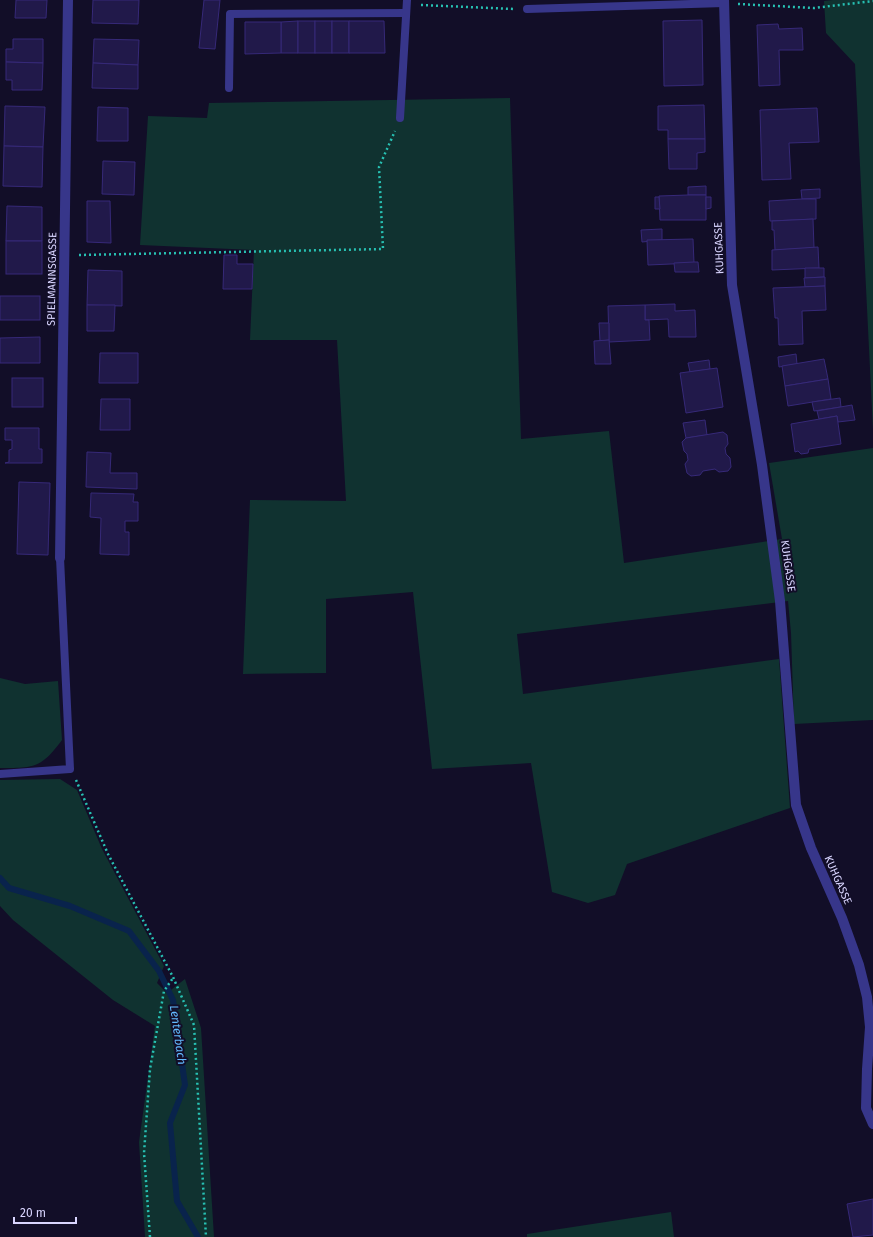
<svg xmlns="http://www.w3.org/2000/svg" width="873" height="1237" font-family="'Fira Sans',sans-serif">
	<rect width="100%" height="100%" fill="#120e28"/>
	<g fill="#103230">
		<path d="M833,0H873V430L855,64L826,33L824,1Z"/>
		<path d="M510,98L521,439L609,431L624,563L782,539L769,463L873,448V720L794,724L791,633L788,601L517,634L523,694L779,659L790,808L627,864L615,895L588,903L552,892L531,763L432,769L413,592L326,599V673L243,674L250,500L346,501L337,340H250L254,250L140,245L148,116L207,118L209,103Z"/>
		<path d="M0,678L25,684L58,681L62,740C41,768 35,768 0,768Z"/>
		<path d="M60,779L77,790L102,849L164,966L157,983L167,993L185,979L201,1028L214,1237H145L139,1142L155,1026L113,1000L13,920L0,906V780Z"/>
		<path d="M671,1212L674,1237H527V1234Z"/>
	</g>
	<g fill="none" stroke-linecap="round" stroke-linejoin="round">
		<path stroke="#09234c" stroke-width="6" d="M0,878L9,888L70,906L129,931L159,971L173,1000L185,1085L170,1123L177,1201L198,1237"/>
	</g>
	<g fill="#21194a" stroke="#362978">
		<path d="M16,0H47L46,18H15Z"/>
		<path d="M93,0H139L138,24L92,23Z"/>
		<path d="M204,0H220L215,49L199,48Z"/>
		<path d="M702,20L703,85L664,86L663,21Z"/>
		<path d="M298,21V53H281V22Z"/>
		<rect x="298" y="21" width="17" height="32"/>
		<rect x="315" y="21" width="17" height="32"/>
		<rect x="332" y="21" width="17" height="32"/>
		<path d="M349,21H384L385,53H349Z"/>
		<path d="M245,22H281V53L245,54Z"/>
		<path d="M778,24L779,29L802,28L803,50H779L780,85L759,86L757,25Z"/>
		<path d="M13,39H43V63L6,62V49H13Z"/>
		<path d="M94,39L139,40L138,65L93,63Z"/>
		<path d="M6,62L43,63L42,90H12V80H6Z"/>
		<path d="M93,63L138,65V89L92,88Z"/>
		<path d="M704,105L705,139H668V130H658V106Z"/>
		<path d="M5,106L45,107L43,147L4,146Z"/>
		<path d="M98,107L128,108V141H97Z"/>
		<path d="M817,108L819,142L789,143L791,179L762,180L760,110Z"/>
		<path d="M668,139H705V152L697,153V169H669Z"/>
		<path d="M4,146L43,147L42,187L3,186Z"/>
		<path d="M103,161L135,162L134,195L102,194Z"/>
		<path d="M706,186V195H688V187Z"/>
		<path d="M820,189V198L802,199L801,190Z"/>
		<path d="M688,195H706V220H660L659,196Z"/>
		<path d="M655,197H659L660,209H655Z"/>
		<path d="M706,197H711V208L706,209Z"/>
		<path d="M802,199H816V219L770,221L769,201Z"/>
		<path d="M87,201H110L111,243L87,242Z"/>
		<path d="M7,206L42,207V241H6Z"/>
		<path d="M813,219L814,248L775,250L774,230H772V221Z"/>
		<path d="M662,229V240L642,242L641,230Z"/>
		<path d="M693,239L694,263L648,265L647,240Z"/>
		<rect x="6" y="241" width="36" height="33"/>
		<path d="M818,247L819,268L772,270V250Z"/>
		<path d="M224,255H237V264H253L252,289H223Z"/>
		<path d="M694,262H698L699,272H675L674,263Z"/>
		<path d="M805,268H824V277L805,278Z"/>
		<path d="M88,270L122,271V306L87,305Z"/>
		<path d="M825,277V286L805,287L804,278Z"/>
		<path d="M825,286L826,310L802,311L803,344L779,345L778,318H775L773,288Z"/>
		<rect x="0" y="296" width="40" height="24"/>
		<path d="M675,304V311L695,310L696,337H669L668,319L645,320V305Z"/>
		<path d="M87,305H115L114,331H87Z"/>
		<path d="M645,305V320H649L650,340L609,342L608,306Z"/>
		<path d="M599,323H609V340L600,341Z"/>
		<path d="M40,337V363H0V338Z"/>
		<path d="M609,340L611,364H595L594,341Z"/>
		<path d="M100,353H138V383H99Z"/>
		<path d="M796,354L797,364L779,367L778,357Z"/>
		<path d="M824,359L828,379L785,386L782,366Z"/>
		<path d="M709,360L710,369L690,372L688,363Z"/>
		<path d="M717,368L723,407L686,413L680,373Z"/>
		<rect x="12" y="378" width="31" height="29"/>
		<path d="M828,379L831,399L788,406L785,386Z"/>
		<path d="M840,398L841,407L814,411L812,402Z"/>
		<path d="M101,399H130V430H100Z"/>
		<path d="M852,405L855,420L838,422L837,416L819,419L817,411Z"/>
		<path d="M837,416L841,444L809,449L808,453L801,454L798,451L795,452L791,424Z"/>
		<path d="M705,420L707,435L686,438L683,423Z"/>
		<path d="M5,428H39V449H42V463H5L9,462V450L12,449V440H5Z"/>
		<path d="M723,432L727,435L728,444L725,448L726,454L730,458L731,467L728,471L719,472L715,469L703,471L700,475L691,476L687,473L685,464L688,460L687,454L684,451L682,442L686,438Z"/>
		<path d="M87,452L111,453L110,473H137V489L86,487Z"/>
		<path d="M19,482L50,483L48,555L17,554Z"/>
		<path d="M91,493L134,494L133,502H138V521H125V532H129V555L100,554L101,518L90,517Z"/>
		<path d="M873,1199V1235L853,1237L847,1204Z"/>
	</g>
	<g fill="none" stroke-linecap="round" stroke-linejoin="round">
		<g stroke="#27c1b3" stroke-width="2.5" stroke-dasharray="2 3" stroke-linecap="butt">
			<path d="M738,4L814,8L873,1"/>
			<path d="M421,5L514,9"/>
			<path d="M79,255L383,249L379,167L395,131"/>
			<path d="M76,780L108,854L173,977L194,1025L206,1237"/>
			<path d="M150,1237L144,1153L150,1069L164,991L173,978"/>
		</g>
		<g stroke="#37368a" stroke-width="8">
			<path d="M527,9L724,3"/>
			<path d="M229,88L230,14L406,13"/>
			<path d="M400,118L407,0"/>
			<path d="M0,774L70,769L60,558"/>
		</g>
		<g stroke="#37368a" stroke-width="10">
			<path d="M724,0L732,285L762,465L780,601L796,805L811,848L842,918L859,965L867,997L870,1027L867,1069L866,1108L873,1124"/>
			<path d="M60,558L68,0"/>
		</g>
	</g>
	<g text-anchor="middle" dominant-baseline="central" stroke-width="4" stroke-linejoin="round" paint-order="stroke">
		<g font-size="11" fill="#d9d5ff" stroke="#120e28">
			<text transform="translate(719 248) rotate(-92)">KUHGASSE</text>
			<text transform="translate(52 279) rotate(-89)">SPIELMANNSGASSE</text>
			<text transform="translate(788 566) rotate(82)">KUHGASSE</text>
			<text transform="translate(838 880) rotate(66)">KUHGASSE</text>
		</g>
		<g font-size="12" font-style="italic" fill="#63bbff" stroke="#120e28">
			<text transform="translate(178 1035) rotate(82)">Lenterbach</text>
		</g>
	</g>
	<path d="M14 1217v6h62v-6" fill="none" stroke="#d9d5ff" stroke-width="2"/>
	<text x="20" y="1217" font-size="12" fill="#d9d5ff" stroke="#120e28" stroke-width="3" paint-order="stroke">20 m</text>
</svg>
